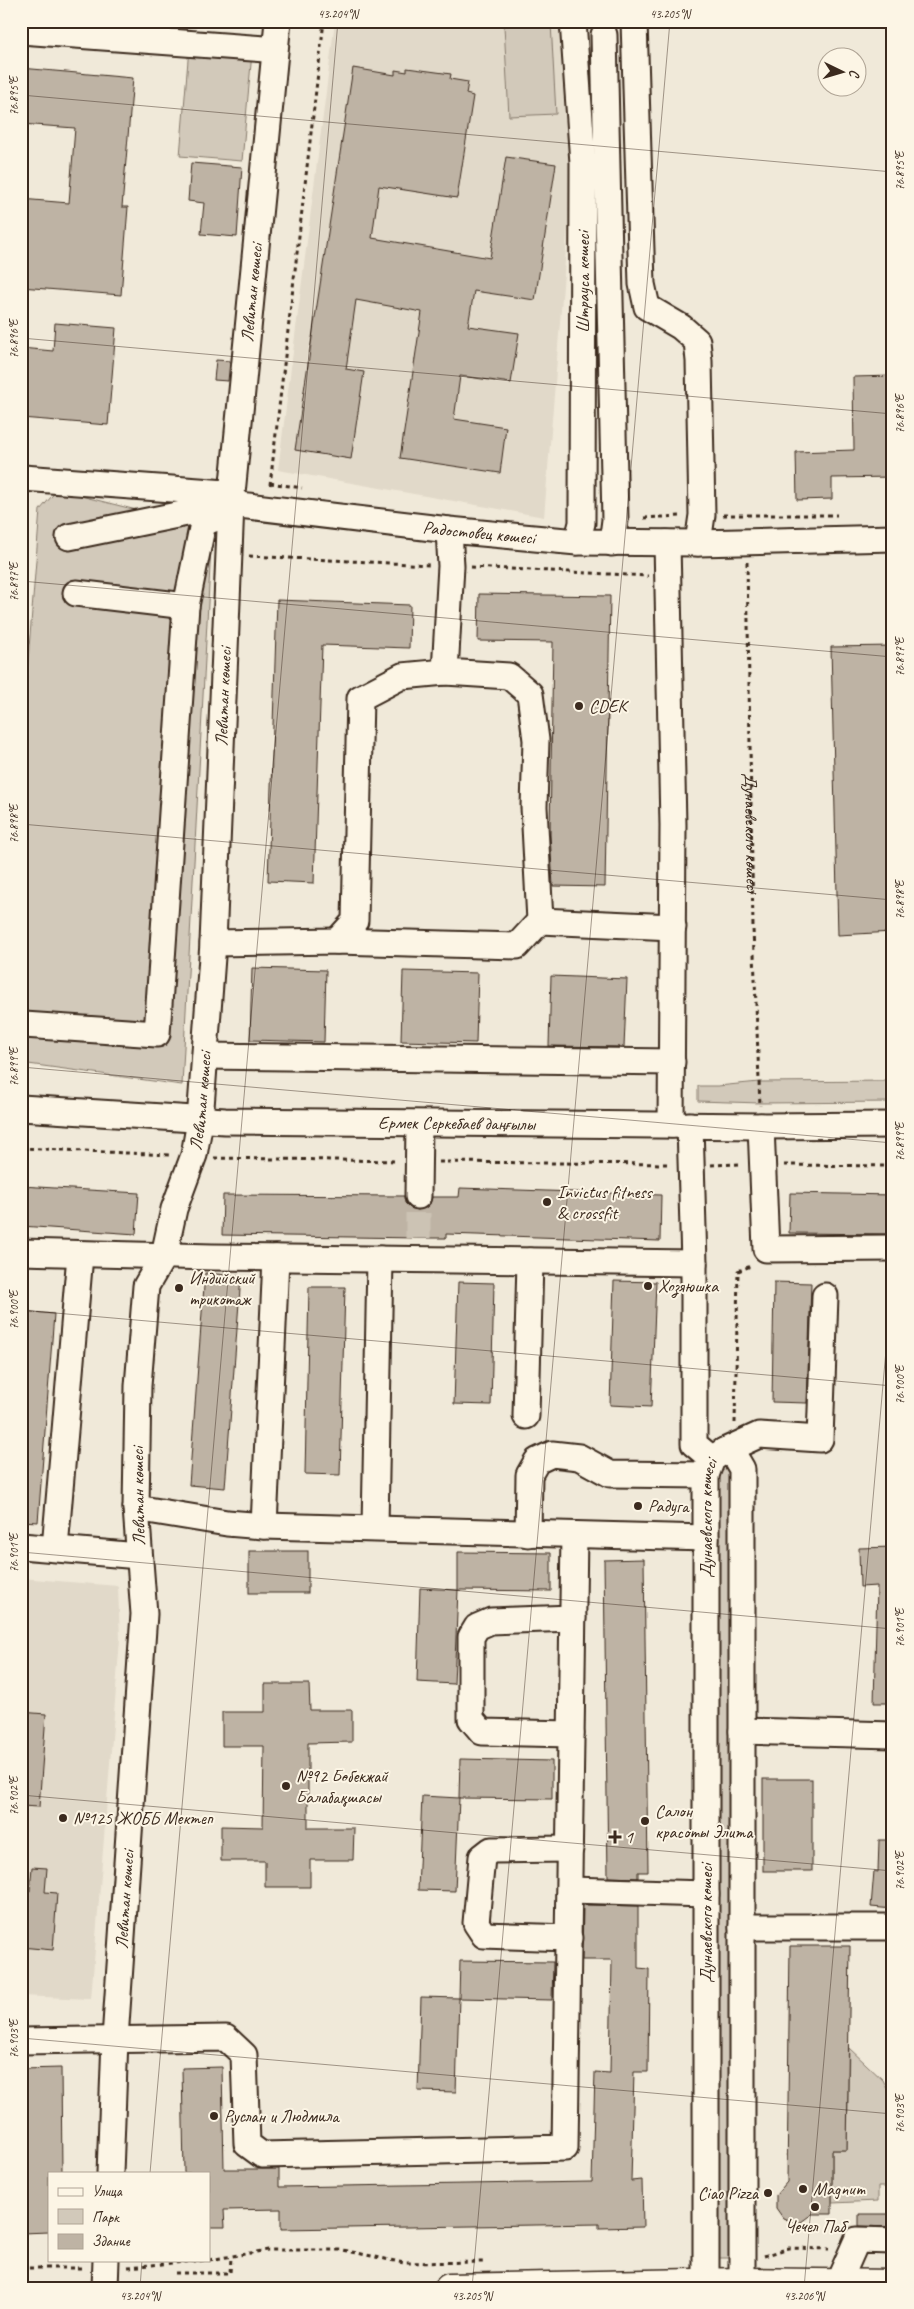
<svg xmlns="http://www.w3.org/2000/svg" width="914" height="2309" font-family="Caveat,sans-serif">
	<rect width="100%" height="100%" fill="#f0e9d9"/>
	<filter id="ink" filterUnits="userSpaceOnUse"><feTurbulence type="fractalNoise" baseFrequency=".02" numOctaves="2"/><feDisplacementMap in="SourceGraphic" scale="10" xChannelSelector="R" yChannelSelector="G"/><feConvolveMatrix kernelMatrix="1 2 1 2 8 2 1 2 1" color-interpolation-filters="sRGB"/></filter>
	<g filter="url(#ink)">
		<g fill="#e1d9c9">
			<path d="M335,21H564L572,176L544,517L278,470Z"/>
			<path d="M21,1578L118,1586L120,1639L91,1999L21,1996Z"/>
		</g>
		<g fill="#d2c9ba" stroke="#867a6c">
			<path d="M551,23L556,114L509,116L504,26Z"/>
			<path d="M189,48L252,53L242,161L180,156Z"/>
			<path d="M57,490L212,529L182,1085L21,1063V749L40,510Z"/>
			<path d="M893,1081V1102L760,1103L698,1101V1086H718L759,1082Z"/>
			<path d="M735,1457V2258H714L712,1459Z"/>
			<path d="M849,2048L883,2080L893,2100V2187H878V2201L832,2203V2150H847Z"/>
		</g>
		<g fill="#beb3a4" stroke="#3b2a1e">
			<path d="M21,68L133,78L122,207H128L121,295L21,287V199L69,203L75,128L21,124Z"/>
			<path d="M353,68L395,75V70L407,72V68L451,74L450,79L468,82L466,94L473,96L457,198L379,186L372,238L490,258L506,157L556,164L535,300L474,291L468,326L519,333L511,383L460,376L454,419L506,427L500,473L400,458L422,312L356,300L346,369L364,372L351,459L295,450Z"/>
			<path d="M191,163L242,167L237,237L201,234L204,203L188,201Z"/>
			<path d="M55,323L116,328L108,425L21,418V348L53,351Z"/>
			<path d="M216,360L230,361L228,381L214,380Z"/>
			<path d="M893,376V477L832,478V499L797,500L796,452L854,450L853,377Z"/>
			<path d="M479,594L610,596L605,887L553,886L550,834L553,642L478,641Z"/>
			<path d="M277,600L410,605L409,648L322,645L314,883L268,881Z"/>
			<path d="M893,646V932L838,935L831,647Z"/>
			<path d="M252,968L326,970L324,1042L250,1040Z"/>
			<path d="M403,971L478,973L476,1043L401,1041Z"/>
			<path d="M551,976L627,979L624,1047L549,1046Z"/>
			<path d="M21,1186L139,1193L136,1234L21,1226Z"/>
			<path d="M460,1188L661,1195L660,1241L446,1234V1238H418L222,1235L223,1195L404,1196L405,1203L410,1208L418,1210L425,1208L430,1204L432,1197H459Z"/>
			<path d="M790,1193L893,1195V1234L789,1233Z"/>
			<path d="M205,1273L241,1276L225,1488L189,1485Z"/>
			<path d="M614,1281L656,1282L651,1407L610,1405Z"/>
			<path d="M458,1282L494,1283L491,1405L454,1404Z"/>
			<path d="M774,1282L811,1283L807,1403L772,1402Z"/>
			<path d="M309,1287H345L340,1475L305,1474Z"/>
			<path d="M21,1311L54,1314L38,1522L21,1521Z"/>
			<path d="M893,1547V1703H874L877,1586L860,1587L859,1548Z"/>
			<rect x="249" y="1551" width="59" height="42"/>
			<path d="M458,1552L551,1553V1591L458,1590Z"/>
			<path d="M644,1559L648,1872H638V1878L608,1877L604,1560Z"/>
			<path d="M420,1588L458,1590L454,1684L417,1682Z"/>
			<path d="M265,1684H309L310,1710H352V1742L308,1743V1828H354L353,1860H310V1887H265V1861H221V1826L263,1827L264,1746H222V1712H265Z"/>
			<path d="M21,1712L46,1714L39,1807L21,1806Z"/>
			<path d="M460,1759L552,1761V1799L459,1798Z"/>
			<rect x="763" y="1779" width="49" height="92"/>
			<path d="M422,1796L459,1798L455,1891L418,1890Z"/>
			<path d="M879,1840H893V1909L871,1907L874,1871L878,1872Z"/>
			<path d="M32,1867L47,1868L45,1892L57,1893L53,1950L21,1947V1891H30Z"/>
			<path d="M583,1905L638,1906V1968L649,1969L648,2072H634L631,2181L642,2180L643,2227L599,2228V2224L281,2229V2209L224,2210L225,2227H209V2173H184L182,2068L222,2067L224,2169H279V2187L592,2182L595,2072L610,2073L612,1960H582Z"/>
			<path d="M790,1946H850L847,2150H832V2214H812L801,2222H793L783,2218L776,2208V2195L787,2182Z"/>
			<path d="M460,1961L553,1962L552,2000L459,1998Z"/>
			<path d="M421,1997L459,1998L456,2092L418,2091Z"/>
			<path d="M61,2068L62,2173H49V2232L22,2233V2069Z"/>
			<path d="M859,2214H893V2227L859,2226Z"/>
		</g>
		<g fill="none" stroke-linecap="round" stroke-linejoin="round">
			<path stroke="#ccc3b4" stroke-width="25" stroke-dasharray="25 12" stroke-linecap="butt" d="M418,1238V1196"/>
			<defs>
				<g id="minor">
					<path d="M573,21L583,163L582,523L577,542"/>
					<path d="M634,21L642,284L647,307L681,327L697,341L699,361L702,515L698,543"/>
					<path d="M21,31L265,49L275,47"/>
					<path d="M604,35L615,520L612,543"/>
					<path d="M23,478L226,493"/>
					<path id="s2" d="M69,537L231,504L449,530L577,542L698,543L893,538"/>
					<path d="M667,543L673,825L671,1125"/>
					<path d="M76,593L186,606L203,523L230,513"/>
					<path d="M540,921L673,927"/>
					<path d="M337,941L355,921L360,698L402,676L445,672"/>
					<path d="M213,943L337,941L517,946L540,921L534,807L536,740L530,694L509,676L445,672L451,566L449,530"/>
					<path d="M24,1025L157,1034L186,606"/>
					<path d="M205,1056L672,1062"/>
					<path id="s3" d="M21,1108L225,1121L761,1126L893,1125"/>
					<path d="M690,1125L694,1263V1444L712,1459"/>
					<path d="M761,1126L766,1249L893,1248"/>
					<path d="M418,1196L419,1124"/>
					<path d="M21,1252L212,1257L694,1263"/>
					<path d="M526,1416L530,1261"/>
					<path d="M724,1451L759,1435L820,1439L825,1296"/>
					<path d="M136,1508L227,1523L264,1526L706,1538"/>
					<path d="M264,1526L276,1258"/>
					<path d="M375,1527L380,1259"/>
					<path d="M528,1534L529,1475L537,1461L552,1454L579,1457L610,1474L706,1475"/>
					<path d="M21,1546L139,1556"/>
					<path d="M55,1548L80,1255"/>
					<path d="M742,1731L893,1735"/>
					<path d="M571,1734L482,1732L471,1719V1637L477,1627L491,1621L573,1618"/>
					<path d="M570,1890L706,1894"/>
					<path d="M742,1927H893"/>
					<path d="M569,1938L484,1935L476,1923L482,1857L491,1850L570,1849"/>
					<path d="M21,2041L226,2038L244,2055L247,2144L262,2155L565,2148L574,1535"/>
					<path id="s4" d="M110,2173L115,2039L144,1614L136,1508L138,1386L146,1286L164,1255L174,1209L194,1155L200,1121L213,943L231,504L278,21"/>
					<path d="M838,2283L857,2240L893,2241"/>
					<path d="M105,2288L106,2260"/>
					<path id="s5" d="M706,2288V1475L712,1459L724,1451L735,1457L742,1469V2288"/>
				</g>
				<path id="major" d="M449,2288L742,2282L893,2284"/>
			</defs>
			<use href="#minor" stroke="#3b2a1e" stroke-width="29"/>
			<use href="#major" stroke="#3b2a1e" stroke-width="31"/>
			<g stroke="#3b2a1e" stroke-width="3" stroke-dasharray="4 4" stroke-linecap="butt">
				<path d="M270,483L302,488"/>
				<path d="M270,485L324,21"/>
				<path d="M723,515H837"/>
				<path d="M644,518L680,516"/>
				<path d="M249,556L430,565"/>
				<path id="s1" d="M747,562L753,928L760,1106"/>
				<path d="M471,567L648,576"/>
				<path d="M21,1148L170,1155"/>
				<path d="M214,1158L398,1161"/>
				<path d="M439,1162L670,1164"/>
				<path d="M711,1165L740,1164"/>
				<path d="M784,1165L893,1166"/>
				<path d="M735,1423L738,1271L751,1266"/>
				<path d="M764,2256L789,2248L829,2249"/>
				<path d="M209,2260L268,2250H343L404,2263L486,2262"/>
				<path d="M128,2267L207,2260"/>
				<path d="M21,2268H85"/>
				<path d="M175,2273H230L231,2257"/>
			</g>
			<use href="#minor" stroke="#fcf5e5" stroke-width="25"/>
			<use href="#major" stroke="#fcf5e5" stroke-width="28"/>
		</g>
	</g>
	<path fill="none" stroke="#3b2a1e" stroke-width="1" stroke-opacity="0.45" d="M21,95L893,172M21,338L893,414M21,581L893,657M21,824L893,900M21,1067L893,1143M21,1310L893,1386M21,1552L893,1629M21,1795L893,1871M21,2038L893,2114M150,2173L338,21M21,2281L100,2288M140,2288L142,2260M472,2288L670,21M804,2288L893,1270"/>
	<g fill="#3b2a1e" stroke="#fcf5e5" stroke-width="2">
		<circle cx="579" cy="706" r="5"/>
		<circle cx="547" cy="1202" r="5"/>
		<circle cx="648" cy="1286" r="5"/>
		<circle cx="179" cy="1288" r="5"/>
		<circle cx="638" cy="1506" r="5"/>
		<circle cx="286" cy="1786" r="5"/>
		<circle cx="63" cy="1818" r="5"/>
		<circle cx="645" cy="1821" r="5"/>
		<path d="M612.5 1829.5h5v5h5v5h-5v5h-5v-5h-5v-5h5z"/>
		<circle cx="214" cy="2116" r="5"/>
		<circle cx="803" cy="2189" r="5"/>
		<circle cx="768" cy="2193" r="5"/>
		<circle cx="815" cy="2207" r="5"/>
	</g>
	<g text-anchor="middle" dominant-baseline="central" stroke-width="4" stroke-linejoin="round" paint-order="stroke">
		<g font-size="18" fill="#3b2a1e" stroke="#fcf5e5">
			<text transform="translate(583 282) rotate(-90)">Штрауса көшесі</text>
			<text stroke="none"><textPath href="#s4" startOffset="1894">Левитан көшесі</textPath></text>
			<text stroke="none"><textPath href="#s2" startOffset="415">Радостовец көшесі</textPath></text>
			<text stroke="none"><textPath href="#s4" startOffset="1489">Левитан көшесі</textPath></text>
			<text stroke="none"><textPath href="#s1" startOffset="271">Дунаевского көшесі</textPath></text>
			<text stroke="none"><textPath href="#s4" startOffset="1084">Левитан көшесі</textPath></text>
			<text stroke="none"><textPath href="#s3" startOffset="436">Ермек Серкебаев даңғылы</textPath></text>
			<text transform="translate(138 1496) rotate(-91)">Левитан көшесі</text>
			<text stroke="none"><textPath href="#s5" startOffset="770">Дунаевского көшесі</textPath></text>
			<text stroke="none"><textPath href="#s4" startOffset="274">Левитан көшесі</textPath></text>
			<text transform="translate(706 1923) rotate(-90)">Дунаевского көшесі</text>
		</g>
		<g font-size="18" fill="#3b2a1e" stroke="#fcf5e5" text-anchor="start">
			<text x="589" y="706">CDEK</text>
			<text x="557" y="1192">Invictus fitness<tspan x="557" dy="21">&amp; crossfit</tspan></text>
			<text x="189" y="1278">Индийский<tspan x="189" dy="21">трикотаж</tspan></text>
			<text x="658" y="1286">Хозяюшка</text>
			<text x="648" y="1506">Радуга</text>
			<text x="296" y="1776">№92 Бөбекжай<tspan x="296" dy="21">Балабақшасы</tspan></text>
			<text x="655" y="1811">Салон<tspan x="655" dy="21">красоты Элита</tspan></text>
			<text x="73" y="1818">№125 ЖОББ Мектеп</text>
			<text x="625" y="1837">1</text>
			<text x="224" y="2116">Руслан и Людмила</text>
			<text x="813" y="2189">Magnum</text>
			<text x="758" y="2193" text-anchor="end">Ciao Pizza</text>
			<text x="815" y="2226" text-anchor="middle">Чечел Паб</text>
		</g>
	</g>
	<rect width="914" height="2309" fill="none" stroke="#fcf5e5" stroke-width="55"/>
	<rect x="48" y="2172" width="162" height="90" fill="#fcf5e5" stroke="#afa495"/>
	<rect x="58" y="2188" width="25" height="8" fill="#fcf5e5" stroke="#afa495"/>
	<text x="92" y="2196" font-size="15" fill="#3b2a1e">Улица</text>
	<rect x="58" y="2209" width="25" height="15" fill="#d2c9ba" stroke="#afa495"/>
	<text x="92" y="2222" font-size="15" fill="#3b2a1e">Парк</text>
	<rect x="58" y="2234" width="25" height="15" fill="#beb3a4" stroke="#afa495"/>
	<text x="92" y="2246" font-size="15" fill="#3b2a1e">Здание</text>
	<g transform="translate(842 72) rotate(95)"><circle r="24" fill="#fcf5e5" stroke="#afa495"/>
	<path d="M0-4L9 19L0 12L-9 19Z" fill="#3b2a1e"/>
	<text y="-8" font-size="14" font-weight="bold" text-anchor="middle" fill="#3b2a1e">С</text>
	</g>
	<rect x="28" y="28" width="858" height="2254" fill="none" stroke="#3b2a1e" stroke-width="2"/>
	<g font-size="12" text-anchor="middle" fill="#3b2a1e">
		<text x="338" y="18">43.204°N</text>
		<text x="670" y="18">43.205°N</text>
		<text transform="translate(14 96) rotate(-90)" y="4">76.895°E</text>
		<text transform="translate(900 171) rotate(-90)" y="4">76.895°E</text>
		<text transform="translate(14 339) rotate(-90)" y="4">76.896°E</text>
		<text transform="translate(900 414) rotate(-90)" y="4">76.896°E</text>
		<text transform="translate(14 582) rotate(-90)" y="4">76.897°E</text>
		<text transform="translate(900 657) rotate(-90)" y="4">76.897°E</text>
		<text transform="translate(14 824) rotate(-90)" y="4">76.898°E</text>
		<text transform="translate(900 900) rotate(-90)" y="4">76.898°E</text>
		<text transform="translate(14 1067) rotate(-90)" y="4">76.899°E</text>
		<text transform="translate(900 1142) rotate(-90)" y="4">76.899°E</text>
		<text transform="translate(14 1310) rotate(-90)" y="4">76.900°E</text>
		<text transform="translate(900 1385) rotate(-90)" y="4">76.900°E</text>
		<text transform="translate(14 1553) rotate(-90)" y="4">76.901°E</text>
		<text transform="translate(900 1628) rotate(-90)" y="4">76.901°E</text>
		<text transform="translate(14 1796) rotate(-90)" y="4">76.902°E</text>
		<text transform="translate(900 1871) rotate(-90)" y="4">76.902°E</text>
		<text transform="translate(14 2039) rotate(-90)" y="4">76.903°E</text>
		<text transform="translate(900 2114) rotate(-90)" y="4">76.903°E</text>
		<text x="140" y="2300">43.204°N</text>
		<text x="472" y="2300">43.205°N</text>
		<text x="804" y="2300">43.206°N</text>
	</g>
</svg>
